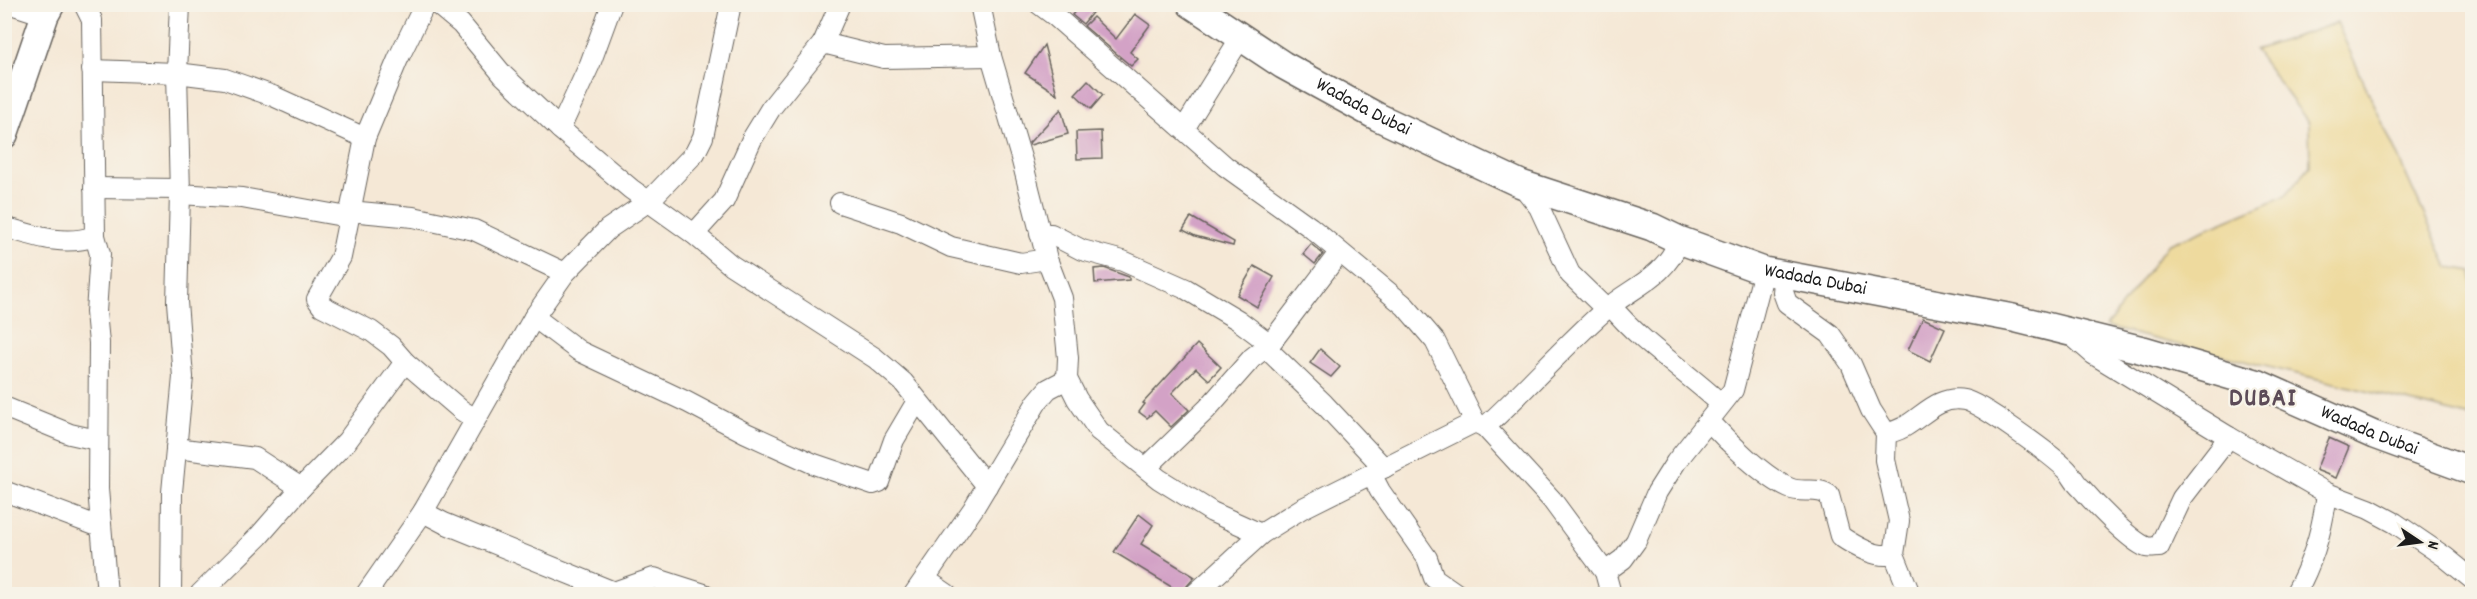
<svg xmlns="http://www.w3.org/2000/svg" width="2477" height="599" font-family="Dekko,sans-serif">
	<rect width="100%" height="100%" fill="#f7f3e8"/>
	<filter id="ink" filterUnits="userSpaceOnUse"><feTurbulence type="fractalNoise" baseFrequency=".0167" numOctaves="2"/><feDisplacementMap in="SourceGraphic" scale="12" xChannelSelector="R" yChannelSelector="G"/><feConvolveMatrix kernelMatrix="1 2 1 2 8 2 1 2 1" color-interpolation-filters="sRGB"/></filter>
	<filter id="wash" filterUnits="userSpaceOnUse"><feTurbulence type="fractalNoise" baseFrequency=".008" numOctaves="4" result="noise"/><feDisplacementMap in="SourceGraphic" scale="24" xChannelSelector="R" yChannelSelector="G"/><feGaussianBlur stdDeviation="1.35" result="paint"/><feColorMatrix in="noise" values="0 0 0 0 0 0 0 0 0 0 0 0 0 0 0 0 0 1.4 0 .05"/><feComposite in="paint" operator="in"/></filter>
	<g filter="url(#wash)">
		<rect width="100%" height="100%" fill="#f5e8d6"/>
		<path fill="#eeda9e" stroke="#857b5d" stroke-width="1.5" d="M2337,23L2448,267L2472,271V417L2106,327L2167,245L2285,196L2310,166L2309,123L2255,50Z"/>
		<g id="blocks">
			<g fill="#d3a2c6">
				<path d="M1081,4H1099L1083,24L1072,15Z"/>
				<path d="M1135,14L1150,25L1130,52L1138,59L1131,66L1084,26L1093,17L1116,39Z"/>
				<path d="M1044,45L1051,72L1057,94L1025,73Z"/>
				<path d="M1088,80L1103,95L1091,109L1075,94Z"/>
				<path d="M1061,109L1068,134L1030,145L1029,143Z"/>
				<path d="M1101,131L1102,158L1077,159L1076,132Z"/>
				<path d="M1191,217L1234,242L1233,246L1195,236L1183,230Z"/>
				<path d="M1311,244L1323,254L1315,264L1303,254Z"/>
				<path d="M1254,266L1274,277L1257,307L1237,295Z"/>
				<path d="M1104,268L1129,277V280L1095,283L1094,269Z"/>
				<path d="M1923,318L1945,328L1930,361L1908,350Z"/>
				<path d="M1197,344L1221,367L1209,380L1196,368L1172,393L1189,410L1171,427L1155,411L1147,418L1139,412L1145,404L1143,403Z"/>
				<path d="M1320,349L1340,367L1331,377L1310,363Z"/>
				<path d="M2329,438L2349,447L2336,478L2316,470Z"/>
				<path d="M1139,514L1153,525L1141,544L1195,577L1187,586L1183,594L1114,552Z"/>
			</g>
		</g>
	</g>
	<g filter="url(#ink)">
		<use href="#blocks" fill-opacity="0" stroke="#68635d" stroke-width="1.5"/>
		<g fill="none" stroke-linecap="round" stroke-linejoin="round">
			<defs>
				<g id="street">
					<path d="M11,4L45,15"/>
					<path d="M84,4L92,20L95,236L100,254L96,312L99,343L98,489L107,594"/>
					<path d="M425,4L398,59L365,138L341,257L317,299L322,306L371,331L391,346L405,362L461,410L475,419"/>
					<path d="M437,4L461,24L503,75L560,129L631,189L694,234L731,265L875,358L903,382L987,486"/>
					<path d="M980,4L991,56L1022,161L1047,259L1062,298L1068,358L1067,379L1077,399L1099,431L1159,479L1212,512L1261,534"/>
					<path d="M1039,4L1055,16L1225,166L1310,227L1405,306L1435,341L1475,422L1485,427L1552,500L1605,572L1611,594"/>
					<path d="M823,43L884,58L991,56"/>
					<path d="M92,70L177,73L225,79L273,96L365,138"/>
					<path d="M560,129L590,64L612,4"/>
					<path d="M1184,129L1241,37"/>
					<path d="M1521,184L1539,207L1570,274L1606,309"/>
					<path d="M94,188L179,189"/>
					<path d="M180,194L242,198L348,217"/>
					<path d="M840,203L901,223L951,247L1021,263L1047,259"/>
					<path d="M349,211L413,217L474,230L565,273"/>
					<path d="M4,227C35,236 64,247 95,236"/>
					<path d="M694,234L724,201L752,139L771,108L823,43L840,4"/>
					<path d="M1040,234H1051L1082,250L1123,261L1186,289L1238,320L1270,344"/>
					<path d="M1785,275L1783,292L1787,303L1830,334L1851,364L1871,410L1886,433L1885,460L1899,521L1894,554L1910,594"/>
					<path d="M1611,306C1643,345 1685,370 1721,404"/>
					<path d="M534,317L579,351L687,402L746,433L814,464L873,484L879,482L894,440L917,401"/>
					<path d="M2069,333L2093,354L2229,437L2327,493L2369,509L2395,523L2445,557L2472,579"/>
					<path d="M1266,348L1324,404L1384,468"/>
					<path d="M4,407L70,434L97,440"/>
					<path d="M1709,421C1728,442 1764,477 1789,488C1803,494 1816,486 1829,495L1840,536C1855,546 1876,559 1894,554"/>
					<path d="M1485,427C1526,390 1562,348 1604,311C1631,287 1666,278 1679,240"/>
					<path d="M1886,433C1916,430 1931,394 1964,400C1981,403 2053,456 2067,470C2072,475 2075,483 2081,488C2094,503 2129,540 2146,547C2150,548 2155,547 2159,547L2182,498L2229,437"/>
					<path d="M176,448L255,458L301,488"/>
					<path d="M1146,468L1207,409L1252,358L1270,344L1339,253"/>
					<path d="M1371,474L1380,491L1427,558L1434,578L1457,594"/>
					<path d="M4,491L100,527"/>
					<path d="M423,512L444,523L614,592L654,578L704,594"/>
					<path d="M1605,572L1623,559L1636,541L1657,492L1676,462L1733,390L1764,271"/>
					<path d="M925,579L947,594"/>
					<path d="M171,594L172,492L183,377L177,302L180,194L177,73L180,4"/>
					<path d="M200,594L259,536L301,488L347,441L405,362"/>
					<path d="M366,594L423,512L534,317L565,273L608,229L649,201L695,153L703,137L731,4"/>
					<path d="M914,594L973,509L1037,402L1048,389L1067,379"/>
					<path d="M1195,594L1261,534L1301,509L1475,422"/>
					<path d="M2295,594C2312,564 2323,527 2327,493"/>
				</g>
				<g id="secondary">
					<path id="s1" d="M1191,4L1283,65L1378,117L1521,184L1652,227L1679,240L1764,271L2013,318L2143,350L2259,384L2374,435L2472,471"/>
					<path d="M4,135L45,15L51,4"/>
				</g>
			</defs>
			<use href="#street" stroke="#68635d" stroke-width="22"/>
			<use href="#secondary" stroke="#68635d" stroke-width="30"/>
			<use href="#street" stroke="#fff" stroke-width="20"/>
			<use href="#secondary" stroke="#fff" stroke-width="27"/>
		</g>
	</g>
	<g text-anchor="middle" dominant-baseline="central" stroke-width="4.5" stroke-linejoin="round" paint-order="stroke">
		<g font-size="20" fill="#1c1c1c" stroke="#f7f3e8">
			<text stroke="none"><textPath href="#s1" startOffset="201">Wadada Dubai</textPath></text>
			<text stroke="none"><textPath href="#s1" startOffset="687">Wadada Dubai</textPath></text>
			<text stroke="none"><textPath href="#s1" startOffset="1263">Wadada Dubai</textPath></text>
		</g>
		<g font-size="26" font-weight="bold" letter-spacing="1.5" fill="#5c4b58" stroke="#f7f3e8">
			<text x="2263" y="399">DUBAI</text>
		</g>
	</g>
	<rect width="2477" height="599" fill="none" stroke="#f7f3e8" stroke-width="24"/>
	<g transform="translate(2420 542) rotate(103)" stroke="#f7f3e8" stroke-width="4.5" paint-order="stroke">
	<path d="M0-4.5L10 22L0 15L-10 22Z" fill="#1c1c1c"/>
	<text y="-9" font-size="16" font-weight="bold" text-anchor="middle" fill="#1c1c1c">N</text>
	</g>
</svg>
